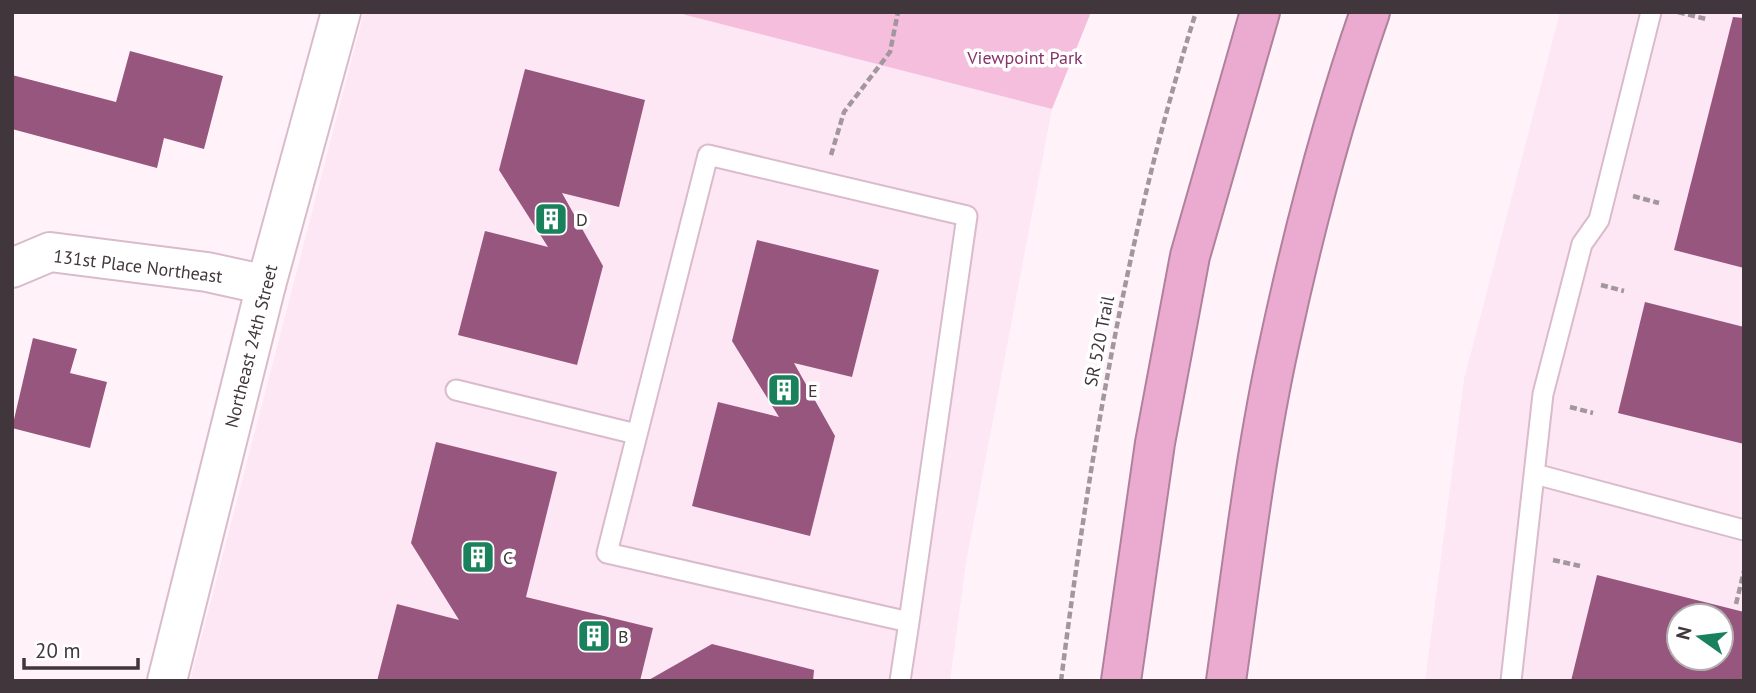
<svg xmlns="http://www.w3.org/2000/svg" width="1756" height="693" font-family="'PT Sans',sans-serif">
	<rect width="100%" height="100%" fill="#fff3f9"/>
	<g fill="#fee7f4" fill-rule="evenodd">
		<path d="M364,12H674L1052,109L966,563L950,681H190Z"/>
		<path d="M1560,12H1744V681H1425L1464,379ZM1679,616H1721V658H1679Z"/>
	</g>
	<path fill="#f5bedd" d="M674,12H1091L1052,109Z"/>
	<g fill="#97567d" fill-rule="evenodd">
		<path d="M1733,17L1744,18V268L1674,250Z"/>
		<path d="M130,51L223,76L204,149L164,138L157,168L12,129V75L116,102Z"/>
		<path d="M525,69L645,100L619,207L562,193L603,266L577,365L458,335L485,231L548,247L499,170Z"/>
		<path d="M757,240L879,270L852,377L794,363L835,436L810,536L692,506L718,402L779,417L732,341Z"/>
		<path d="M1645,302L1744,327V444L1618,413Z"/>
		<path d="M33,338L77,349L70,373L107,382L90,448L12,428Z"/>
		<path d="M436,442L557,472L526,597L653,628L640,681H377L397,604L459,620L411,543Z"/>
		<path d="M1597,575L1744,612V681H1571ZM1679,616H1721V658H1679Z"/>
		<path d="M712,644L814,670L813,681H647Z"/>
	</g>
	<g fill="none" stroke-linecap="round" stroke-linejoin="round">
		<defs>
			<g id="service">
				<path d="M456,390L636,434"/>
				<path d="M1535,474L1744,530"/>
				<path d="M900,681L909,622L967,216L708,155L607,553L909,622"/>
				<path d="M1511,681L1543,394L1582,244L1599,220L1651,12"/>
			</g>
			<path id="minor" d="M12,268L50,252L207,272L266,285"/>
			<path id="tertiary" d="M167,681L266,285L341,12"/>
			<g id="motorway">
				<path d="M1121,681L1155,443L1190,256L1260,12"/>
				<path d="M1226,681C1242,569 1255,455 1279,345C1303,233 1332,121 1370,12"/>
			</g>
		</defs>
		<use href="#service" stroke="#d9bbcc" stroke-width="23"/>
		<use href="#minor" stroke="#d9bbcc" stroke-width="42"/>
		<use href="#tertiary" stroke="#d9bbcc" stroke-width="42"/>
		<use href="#motorway" stroke="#b0819c" stroke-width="42"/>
		<g stroke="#a2979d" stroke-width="4.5" stroke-dasharray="7 3.5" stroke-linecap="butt">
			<path d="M1678,12L1706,19"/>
			<path d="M831,155L844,112L890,52L898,12"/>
			<path d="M1633,196L1659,203"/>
			<path d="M1601,285L1624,291"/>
			<path d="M1570,407L1593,413"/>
			<path d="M1553,560L1580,566"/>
			<path d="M1736,604L1744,571"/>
			<path d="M1061,681C1090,455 1127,230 1196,12"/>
		</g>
		<use href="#service" stroke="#fff" stroke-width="19"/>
		<use href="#minor" stroke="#fff" stroke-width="38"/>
		<use href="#tertiary" stroke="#fff" stroke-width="38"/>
		<use href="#motorway" stroke="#ebaad0" stroke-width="38"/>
	</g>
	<defs>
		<symbol id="building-square" viewBox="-11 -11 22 22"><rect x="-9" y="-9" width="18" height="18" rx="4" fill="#19825d" stroke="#fff"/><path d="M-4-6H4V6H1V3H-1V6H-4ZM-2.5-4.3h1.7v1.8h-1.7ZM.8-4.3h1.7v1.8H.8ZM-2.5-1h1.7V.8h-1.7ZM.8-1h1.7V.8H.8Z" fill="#fff"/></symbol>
	</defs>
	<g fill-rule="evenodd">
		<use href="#building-square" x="532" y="200" width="38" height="38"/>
		<use href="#building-square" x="765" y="371" width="38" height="38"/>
		<use href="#building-square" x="459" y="538" width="38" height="38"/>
		<use href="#building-square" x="575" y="617" width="38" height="38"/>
	</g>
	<g text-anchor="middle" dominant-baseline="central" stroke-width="7" stroke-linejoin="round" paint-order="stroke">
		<g font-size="18" fill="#87346a" stroke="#fff">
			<text x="1025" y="57">Viewpoint Park</text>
		</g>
		<g font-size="18" fill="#41363c" stroke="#fff" text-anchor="start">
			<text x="576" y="219">D</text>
			<text x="808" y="390">E</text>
			<text x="503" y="557">C</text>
			<text x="618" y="636">B</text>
		</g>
		<g font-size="18" fill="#41363c" stroke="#fff">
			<text transform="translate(138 266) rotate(7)">131st Place Northeast</text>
			<text transform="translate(1099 341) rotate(-79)">SR 520 Trail</text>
			<text transform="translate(251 346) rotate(-76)">Northeast 24th Street</text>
		</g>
	</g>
	<rect width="1756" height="693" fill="none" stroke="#41363c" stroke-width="28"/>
	<g transform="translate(1700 637) rotate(284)"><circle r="33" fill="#ffffff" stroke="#b3afb1" stroke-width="2"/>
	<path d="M0-5L12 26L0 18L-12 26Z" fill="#19825d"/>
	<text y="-10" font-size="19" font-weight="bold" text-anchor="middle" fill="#41363c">N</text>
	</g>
	<path d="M24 658v10h114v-10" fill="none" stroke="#41363c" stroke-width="3.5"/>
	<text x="35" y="658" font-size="21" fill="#41363c" stroke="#ffffff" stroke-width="5" paint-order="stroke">20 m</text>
</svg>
